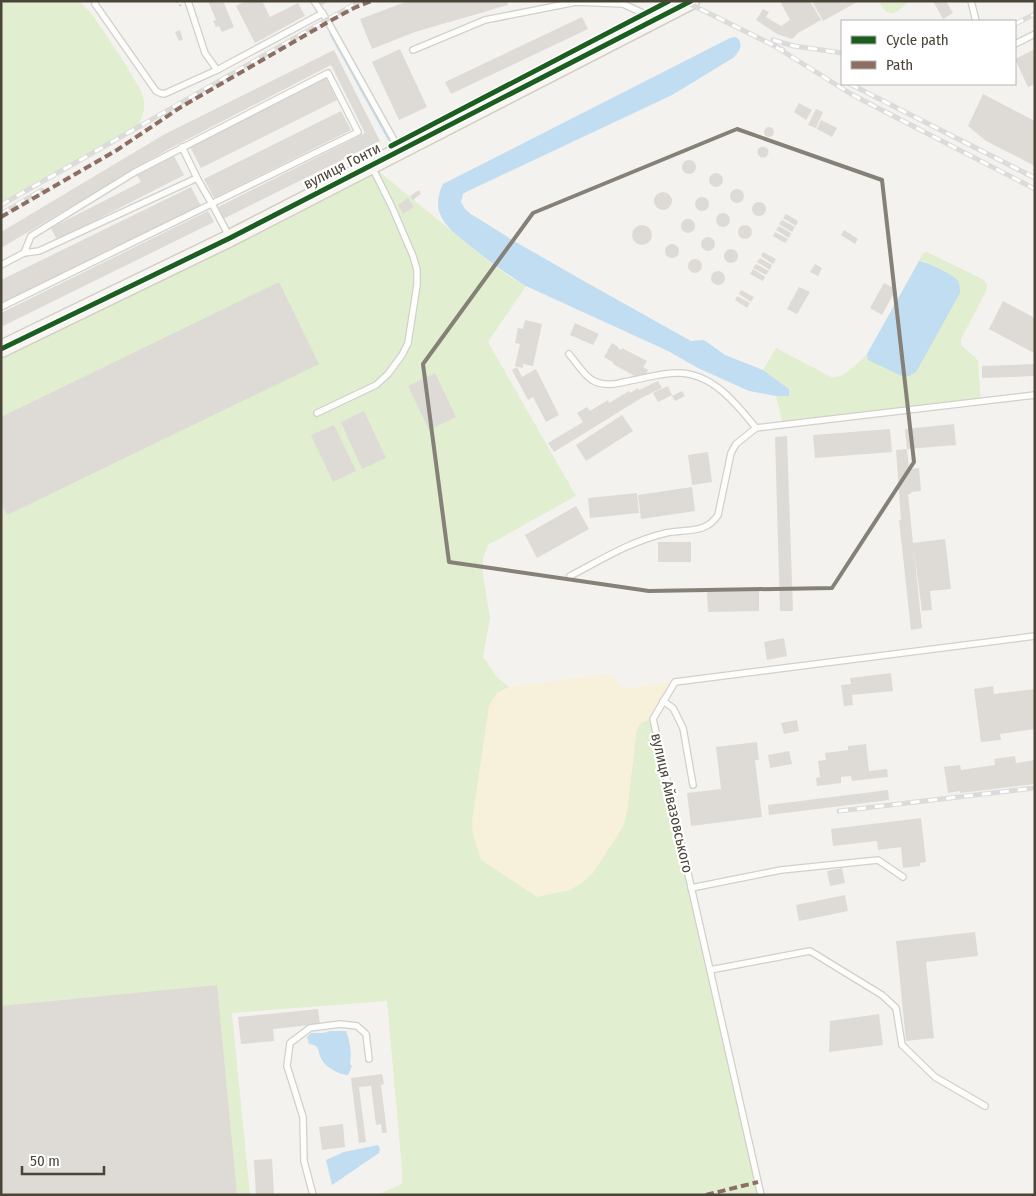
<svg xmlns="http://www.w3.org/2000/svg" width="1036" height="1196" font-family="'Fira Sans Condensed',sans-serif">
	<rect width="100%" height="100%" fill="#f4f2ee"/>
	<g fill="#e1eecf">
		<path d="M1,1H79L91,13L126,65L141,91L144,101V110L138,127L1,205Z"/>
		<path d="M878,1H910C895,13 890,21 878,1Z"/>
		<path d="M371,165L491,263L510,277L526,286L488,342L576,496L488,545L483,559V575L490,618L483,657L497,677L509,687L497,693L558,892L570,890L623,827L627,811L636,734C639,722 641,722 653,719L761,1195H376L402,1184V1169L387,1001L232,1013L250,1195H1V349Z"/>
		<path d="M927,252L984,280L987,285L986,291L961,339V344C965,351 974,354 978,361L981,402L783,425L776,396H789V389L763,370L776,348L831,377C845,379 857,363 867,354L868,360L926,262L919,261L923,253Z"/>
	</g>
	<path fill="#f7f0da" d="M605,674L613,675L622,686L629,688L675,682L653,719C641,722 639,722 636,734L627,811L623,827L593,873L582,883L570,890L537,897L481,860L473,835L472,821L489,705L497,693L509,687Z"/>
	<g fill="#c0ddf1">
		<path d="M736,37C745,44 739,52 733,58L672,95L468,191L463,194L461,202L465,209L471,214L514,241L582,280L691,341L704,340L725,355L763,370L789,389V396H776L749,391L698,368L668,351L526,286C506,274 488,260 469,245C458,236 446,228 440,214C436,205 439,192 443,184L730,38Z"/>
		<path d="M919,261C927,262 954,275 958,281C960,285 960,288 960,293L916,372L909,376H902L868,360L867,354Z"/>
		<path d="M330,1031H346C350,1042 352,1052 350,1064L352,1066L348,1075C339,1075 324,1066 321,1058C317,1050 321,1046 309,1044L307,1037L311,1033H323Z"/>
		<path d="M378,1145L380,1149L379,1153L332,1185L326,1160L344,1152Z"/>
	</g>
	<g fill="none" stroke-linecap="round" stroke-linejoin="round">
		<path stroke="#c0ddf1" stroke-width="3" d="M331,34L389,139"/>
	</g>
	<g fill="#dedbd6">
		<path d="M208,1H223L234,27L222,32L219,26L216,27L213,21L216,20Z"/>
		<path d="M245,1H262L270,17L298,3L305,16L255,43L236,6Z"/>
		<path d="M317,1H329L321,6Z"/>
		<path d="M408,1H507L508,5L415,32L372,49L360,19Z"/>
		<path d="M780,1H810L821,20L798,33L792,39L777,34L756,20L763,9L769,12L766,17L781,26L790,20Z"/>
		<path d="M812,1H859L823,21Z"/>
		<path d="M933,1H946L953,13L943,19Z"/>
		<path d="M582,17L588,29L451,94L445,82Z"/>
		<path d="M180,30L183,40L179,41L175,32Z"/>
		<path d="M400,49L427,107L399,120L372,62Z"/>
		<path d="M1035,49V84L1028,87L1015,59Z"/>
		<path d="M334,50L380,141L223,219L218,207L365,133L331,65L167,150L1,248V232L165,134Z"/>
		<path d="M326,78L337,100L201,168L190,147Z"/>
		<path d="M983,94L1035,121V166L986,141L968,126Z"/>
		<path d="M799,103L812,110L806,120L794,112Z"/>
		<path d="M816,109L823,112L816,128L808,125Z"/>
		<path d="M341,111L351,130L214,198L204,179Z"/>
		<path d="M821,120L837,128L832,137L817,129Z"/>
		<circle cx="769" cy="132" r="5"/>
		<circle cx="763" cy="152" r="5.5"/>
		<path d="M174,156L184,175L57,240L51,228L141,182L137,175Z"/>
		<circle cx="689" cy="167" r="7"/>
		<circle cx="716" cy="180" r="7"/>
		<path d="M191,187L201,206L1,303V280Z"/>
		<circle cx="737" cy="196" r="7"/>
		<path d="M419,190L421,194L413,200L410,196Z"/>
		<circle cx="663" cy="201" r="9"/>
		<circle cx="702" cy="204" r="7"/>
		<path d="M408,198L414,207L403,214L398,205Z"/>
		<circle cx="759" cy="209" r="7"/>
		<path d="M208,211L214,222L1,327V313Z"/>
		<circle cx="723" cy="220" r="7"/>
		<path d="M786,214L798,221L796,226L783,218Z"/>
		<circle cx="688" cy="226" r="7"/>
		<path d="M782,220L795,227L792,232L779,224Z"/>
		<circle cx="642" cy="235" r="10"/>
		<circle cx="745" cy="232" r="7"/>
		<path d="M779,226L791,233L789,238L776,230Z"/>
		<path d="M844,230L858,239L855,244L841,235Z"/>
		<path d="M775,232L788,239L785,243L773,236Z"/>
		<circle cx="708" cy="244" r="7"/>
		<circle cx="672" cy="251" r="7"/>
		<circle cx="731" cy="256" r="7"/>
		<path d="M763,252L776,259L773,264L761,256Z"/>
		<path d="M760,258L772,265L770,270L757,262Z"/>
		<circle cx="695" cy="266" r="7"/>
		<path d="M756,264L769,271L766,275L753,268Z"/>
		<path d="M815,264L822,268L818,276L810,272Z"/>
		<path d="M753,269L765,277L763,281L750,274Z"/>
		<circle cx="718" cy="278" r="7"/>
		<path d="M279,282L319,364L7,515L1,504V417Z"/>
		<path d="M884,283L896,289L882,315L870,308Z"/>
		<path d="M799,287L810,292L797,314L787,309Z"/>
		<path d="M741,290L754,297L751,302L739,294Z"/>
		<path d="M737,296L750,303L747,308L735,300Z"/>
		<path d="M1003,301L1035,318V350L1034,353L989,329Z"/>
		<path d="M525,320L542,324L533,366L523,364V368L515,366L520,344L515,343L518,328L523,329Z"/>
		<path d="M575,323L599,334L593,345L570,335Z"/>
		<path d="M612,343L618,347V348L621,350L622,348L647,361L643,367L648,370L645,376L640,374L638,378L613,364L614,363L604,357Z"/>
		<path d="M1035,364V376L982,378V366Z"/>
		<path d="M517,367L522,377L536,369L559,415L546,422L533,397L528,400L512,370Z"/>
		<path d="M435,373L456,417L429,430L408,386Z"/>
		<path d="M658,381L662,388L643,397L554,452L548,443L583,422L577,413L587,407L590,411L608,400L609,403L629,391L630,393L638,388L639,390Z"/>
		<path d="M668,386L672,395L658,402L653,393Z"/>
		<path d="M682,391L685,396L675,401L672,396Z"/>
		<path d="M364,411L386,458L362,469L341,422Z"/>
		<path d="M622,415L633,431L586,461L576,445Z"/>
		<path d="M954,424L956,445L907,449L905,429Z"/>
		<path d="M334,425L356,471L333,482L311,435Z"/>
		<path d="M890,429L892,452L815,458L813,435Z"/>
		<path d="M787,436L793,611H780L775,437Z"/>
		<path d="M907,449L909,469L919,468L921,491L911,492V494H908L913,543L945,539L951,589L930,591L932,610L922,611L914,551L922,628L911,630L899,520H901L896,450Z"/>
		<path d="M708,452L712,482L692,485L688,455Z"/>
		<path d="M692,487L695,511L641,519L638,495Z"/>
		<path d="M637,493L639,513L590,518L588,498Z"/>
		<path d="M576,506L589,529L537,558L525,535Z"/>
		<rect x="658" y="542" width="33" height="20"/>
		<path d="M759,591V611L708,612L707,592Z"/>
		<path d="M784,638L787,656L767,660L764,642Z"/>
		<path d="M891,673L893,691L852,695L853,705L844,706L841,685L851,684L850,678Z"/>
		<path d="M993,686L994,694L1035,689V729L1000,734L1001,740L981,742L974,689Z"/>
		<path d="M797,720L799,731L784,734L781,723Z"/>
		<path d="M757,742L759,760H755L762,817L691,826L687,793L721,789L716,747Z"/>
		<path d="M866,744L869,771L887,769L888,777L852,781L851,776L841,777V783L817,786L816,778L820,777L818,761L826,760L825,753L848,750V746Z"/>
		<path d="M789,751L792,764L770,768L768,755Z"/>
		<path d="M1015,756L1016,763L1035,760V784L960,793V791L948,793L944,767L960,765L961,770L995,765L994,759Z"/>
		<path d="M888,790L889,800L769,815L768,805Z"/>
		<path d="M921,818L926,862L920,863V866L903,868L901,847L878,850L877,841L833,846L831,829Z"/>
		<path d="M842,868L845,883L830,886L827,871Z"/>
		<path d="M845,895L848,911L799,921L796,905Z"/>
		<path d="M975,932L978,956L926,962L934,1038L906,1041L896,941Z"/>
		<path d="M217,985L237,1195H1V1006Z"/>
		<path d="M318,1009L320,1024L273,1029L274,1041L241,1044L238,1017Z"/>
		<path d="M879,1014L883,1045L829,1052L830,1021Z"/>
		<path d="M382,1074L384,1084L381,1085L387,1133H382L381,1124L376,1125L371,1086L359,1087L366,1142L359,1143L351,1078Z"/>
		<path d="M343,1124L345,1147L322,1150L319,1127Z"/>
		<path d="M272,1159L274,1195H256L254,1160Z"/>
	</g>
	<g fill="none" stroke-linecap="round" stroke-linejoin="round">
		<defs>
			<g id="lane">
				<path d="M188,1L205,53L217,70L323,13"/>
				<path d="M314,1L327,20L399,149"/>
				<path d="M971,1L976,21"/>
				<path d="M95,4L156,91L160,93L164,94L217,70"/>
				<path d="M1015,44L1035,34"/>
				<path d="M413,50L485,20L576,2L623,4L645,14L651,20"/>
				<path d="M182,147L197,178L212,204L229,236"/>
				<path d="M1,265L24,253L39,251L197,178"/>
				<path d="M1,307L358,132L328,73L135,172L31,236L24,253"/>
				<path d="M569,354C575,361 584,375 592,380C604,387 616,384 629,381C645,378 661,373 678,373C712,373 736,403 756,428"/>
				<path d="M317,413L376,385L388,374L402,355L408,343L417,285V270L413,256L392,207L372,167"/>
				<path d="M570,576C601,560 631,541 666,533C686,529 706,534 718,515L731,453L736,444L756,428L1035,395"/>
				<path d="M663,701L673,708L683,728L693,785"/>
				<path d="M691,888L781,870L878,860L903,877"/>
				<path d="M710,970L810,951L882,995L896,1008L902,1045L935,1077L985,1106"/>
				<path d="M313,1195L304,1161L303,1117L287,1066L290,1043L310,1028L340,1024L357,1026L366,1034L369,1059"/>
				<path d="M761,1195L653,719L675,682L1035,636"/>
			</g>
			<path id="secondary" d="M1,349L230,238L691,1"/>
		</defs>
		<use href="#lane" stroke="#d2d0cb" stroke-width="8"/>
		<use href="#secondary" stroke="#d3cfc5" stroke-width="19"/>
		<path stroke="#d3d2cc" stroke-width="2" stroke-dasharray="2.5 2.5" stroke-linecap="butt" d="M176,1L181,6"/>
		<use href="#lane" stroke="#fdfdfc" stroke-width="5.5"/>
		<use href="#secondary" stroke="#f7f6f1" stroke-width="16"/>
		<defs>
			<g id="rail">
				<path d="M684,1L783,50"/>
				<path d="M1015,24L1035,14"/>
				<path d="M773,40L794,46L842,53"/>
				<path d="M776,47L851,94L876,107L1035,189"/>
				<path d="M850,84L1035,178"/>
				<path d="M1,205L360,1"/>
				<path d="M1,214L42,190"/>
				<path d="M839,811L1035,788"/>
			</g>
		</defs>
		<use href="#rail" stroke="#dbdbda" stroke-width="5"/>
		<use href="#rail" stroke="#fff" stroke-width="3" stroke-dasharray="9" stroke-linecap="butt"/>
		<g stroke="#8d6e63" stroke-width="4" stroke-dasharray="8 4" stroke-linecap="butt">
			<path d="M1,217L117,150L181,107L328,22L354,8L371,1"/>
			<path d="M706,1195L758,1182"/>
		</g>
		<defs>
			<g id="cycleway">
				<path d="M391,146L669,1"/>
				<path d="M1,349L230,238L691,1"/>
			</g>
		</defs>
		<use href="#cycleway" stroke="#fff" stroke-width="8"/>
		<use href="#cycleway" stroke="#1b5e20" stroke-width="5"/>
	</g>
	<path fill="none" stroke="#868178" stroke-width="4" stroke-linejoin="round" d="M737,129L882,180L914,462L832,588L649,591L449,562L423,364L533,213Z"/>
	<g text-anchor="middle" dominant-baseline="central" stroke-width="4.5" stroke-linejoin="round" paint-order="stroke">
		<g font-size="15" fill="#4b4439" stroke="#fff">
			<text transform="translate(342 166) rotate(-27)">вулиця Гонти</text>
			<text transform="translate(672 803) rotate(77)">вулиця Айвазовського</text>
		</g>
	</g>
	<rect width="1036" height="1196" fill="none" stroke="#4b4439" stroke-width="5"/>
	<rect x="841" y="20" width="175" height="65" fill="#ffffff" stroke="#b7b4b0"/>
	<rect x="851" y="36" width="25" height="8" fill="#1b5e20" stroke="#b7b4b0"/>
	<text x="886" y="45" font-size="15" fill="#4b4439">Cycle path</text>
	<rect x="851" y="61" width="25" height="8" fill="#8d6e63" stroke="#b7b4b0"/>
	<text x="886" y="70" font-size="15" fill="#4b4439">Path</text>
	<path d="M22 1166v8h82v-8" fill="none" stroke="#4b4439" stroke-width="2.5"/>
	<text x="30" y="1166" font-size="15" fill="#4b4439" stroke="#ffffff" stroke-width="4" paint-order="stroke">50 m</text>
</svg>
